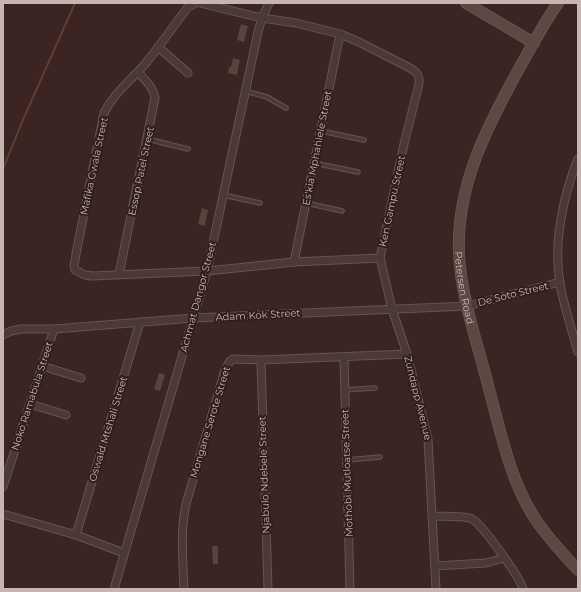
<svg xmlns="http://www.w3.org/2000/svg" width="581" height="592" font-family="Montserrat,sans-serif">
	<rect width="100%" height="100%" fill="#3a2522"/>
	<g fill="none" stroke-linecap="round" stroke-linejoin="round">
		<path stroke="#613c36" stroke-width="2" d="M3,169L22,122L75,3"/>
	</g>
	<g fill="#5a423e">
		<path d="M241,24L248,26L244,42L237,40Z"/>
		<path d="M233,58L240,60L237,75L228,73L229,67H231Z"/>
		<path d="M202,208L208,210L205,226L198,224Z"/>
		<path d="M159,373L165,375L160,391L154,389Z"/>
		<path d="M212,546H218V564H213Z"/>
	</g>
	<g fill="none" stroke-linecap="round" stroke-linejoin="round">
		<defs>
			<g id="lane">
				<path d="M245,91L267,97L286,108"/>
				<path d="M321,131L364,140"/>
				<path d="M147,139L188,149"/>
				<path d="M314,163L358,172"/>
				<path d="M223,195L260,203"/>
				<path d="M306,203L342,211"/>
				<path d="M344,390L375,388"/>
				<path d="M347,460L380,457"/>
			</g>
			<g id="street">
				<path d="M196,3L188,7C174,25 161,45 145,64C131,80 114,93 104,113L76,254L74,266L75,270L85,275L92,276L207,271L294,262L380,258"/>
				<path d="M200,3L262,18L296,23L340,34L359,42L410,68C417,72 420,76 419,84L404,144L380,258L392,309L407,354L428,439L436,589"/>
				<path d="M158,47L188,73"/>
				<path d="M578,159C563,196 553,244 560,284C564,307 572,330 578,352"/>
				<path d="M294,262L340,34"/>
				<path d="M119,274L155,98C153,87 146,81 138,72"/>
				<path d="M3,335L11,331L21,329H54L194,318L467,306L560,282"/>
				<path d="M344,357L350,589"/>
				<path d="M261,360L268,589"/>
				<path d="M42,366L81,378"/>
				<path d="M30,404L66,415"/>
				<path d="M3,487L54,329"/>
				<path d="M3,514L76,535"/>
				<path d="M432,516C443,517 463,515 472,519C482,524 521,579 523,589"/>
				<path d="M124,553L76,535L140,322"/>
				<path d="M435,566L486,563L504,558"/>
				<path d="M114,589L207,271L258,32L262,18L269,3"/>
				<path d="M184,589C183,560 180,532 186,504L225,370L230,361L233,359L261,360L407,354"/>
			</g>
			<g id="secondary">
				<path d="M466,3L534,43"/>
				<path id="s1" d="M558,3C544,23 532,45 520,67C488,124 456,186 459,253C461,299 478,344 489,389C501,433 510,481 536,520C548,538 563,554 578,570"/>
			</g>
		</defs>
		<use href="#lane" stroke="#655451" stroke-width="5.5"/>
		<use href="#street" stroke="#655451" stroke-width="9"/>
		<use href="#secondary" stroke="#655451" stroke-width="12"/>
		<use href="#lane" stroke="#4a3936" stroke-width="3.5"/>
		<use href="#street" stroke="#4a3936" stroke-width="7"/>
		<use href="#secondary" stroke="#5d4844" stroke-width="10"/>
	</g>
	<g text-anchor="middle" dominant-baseline="central" stroke-width="4" stroke-linejoin="round" paint-order="stroke">
		<g font-size="10" fill="#c6b5b1" stroke="#2f1e1b">
			<text transform="translate(317 148) rotate(-79)">Es'kia Mphahlele Street</text>
			<text transform="translate(94 166) rotate(-78)">Mafika Gwala Street</text>
			<text transform="translate(141 171) rotate(-78)">Essop Patel Street</text>
			<text transform="translate(392 201) rotate(-78)">Ken Gampu Street</text>
			<text stroke="none"><textPath href="#s1" startOffset="308">Petersen Road</textPath></text>
			<text transform="translate(513 294) rotate(-14)">De Soto Street</text>
			<text transform="translate(198 297) rotate(-75)">Achmat Dangor Street</text>
			<text transform="translate(258 315) rotate(-3)">Adam Kok Street</text>
			<text transform="translate(32 396) rotate(-72)">Noko Ramabula Street</text>
			<text transform="translate(418 398) rotate(76)">Zundapp Avenue</text>
			<text transform="translate(210 422) rotate(-73)">Mongane Serote Street</text>
			<text transform="translate(108 429) rotate(-73)">Oswald Mtshali Street</text>
			<text transform="translate(347 473) rotate(-92)">Mothobi Mutloatse Street</text>
			<text transform="translate(264 475) rotate(-92)">Njabulo Ndebele Street</text>
		</g>
	</g>
	<rect width="581" height="592" fill="none" stroke="#c6b5b1" stroke-width="8"/>
</svg>
